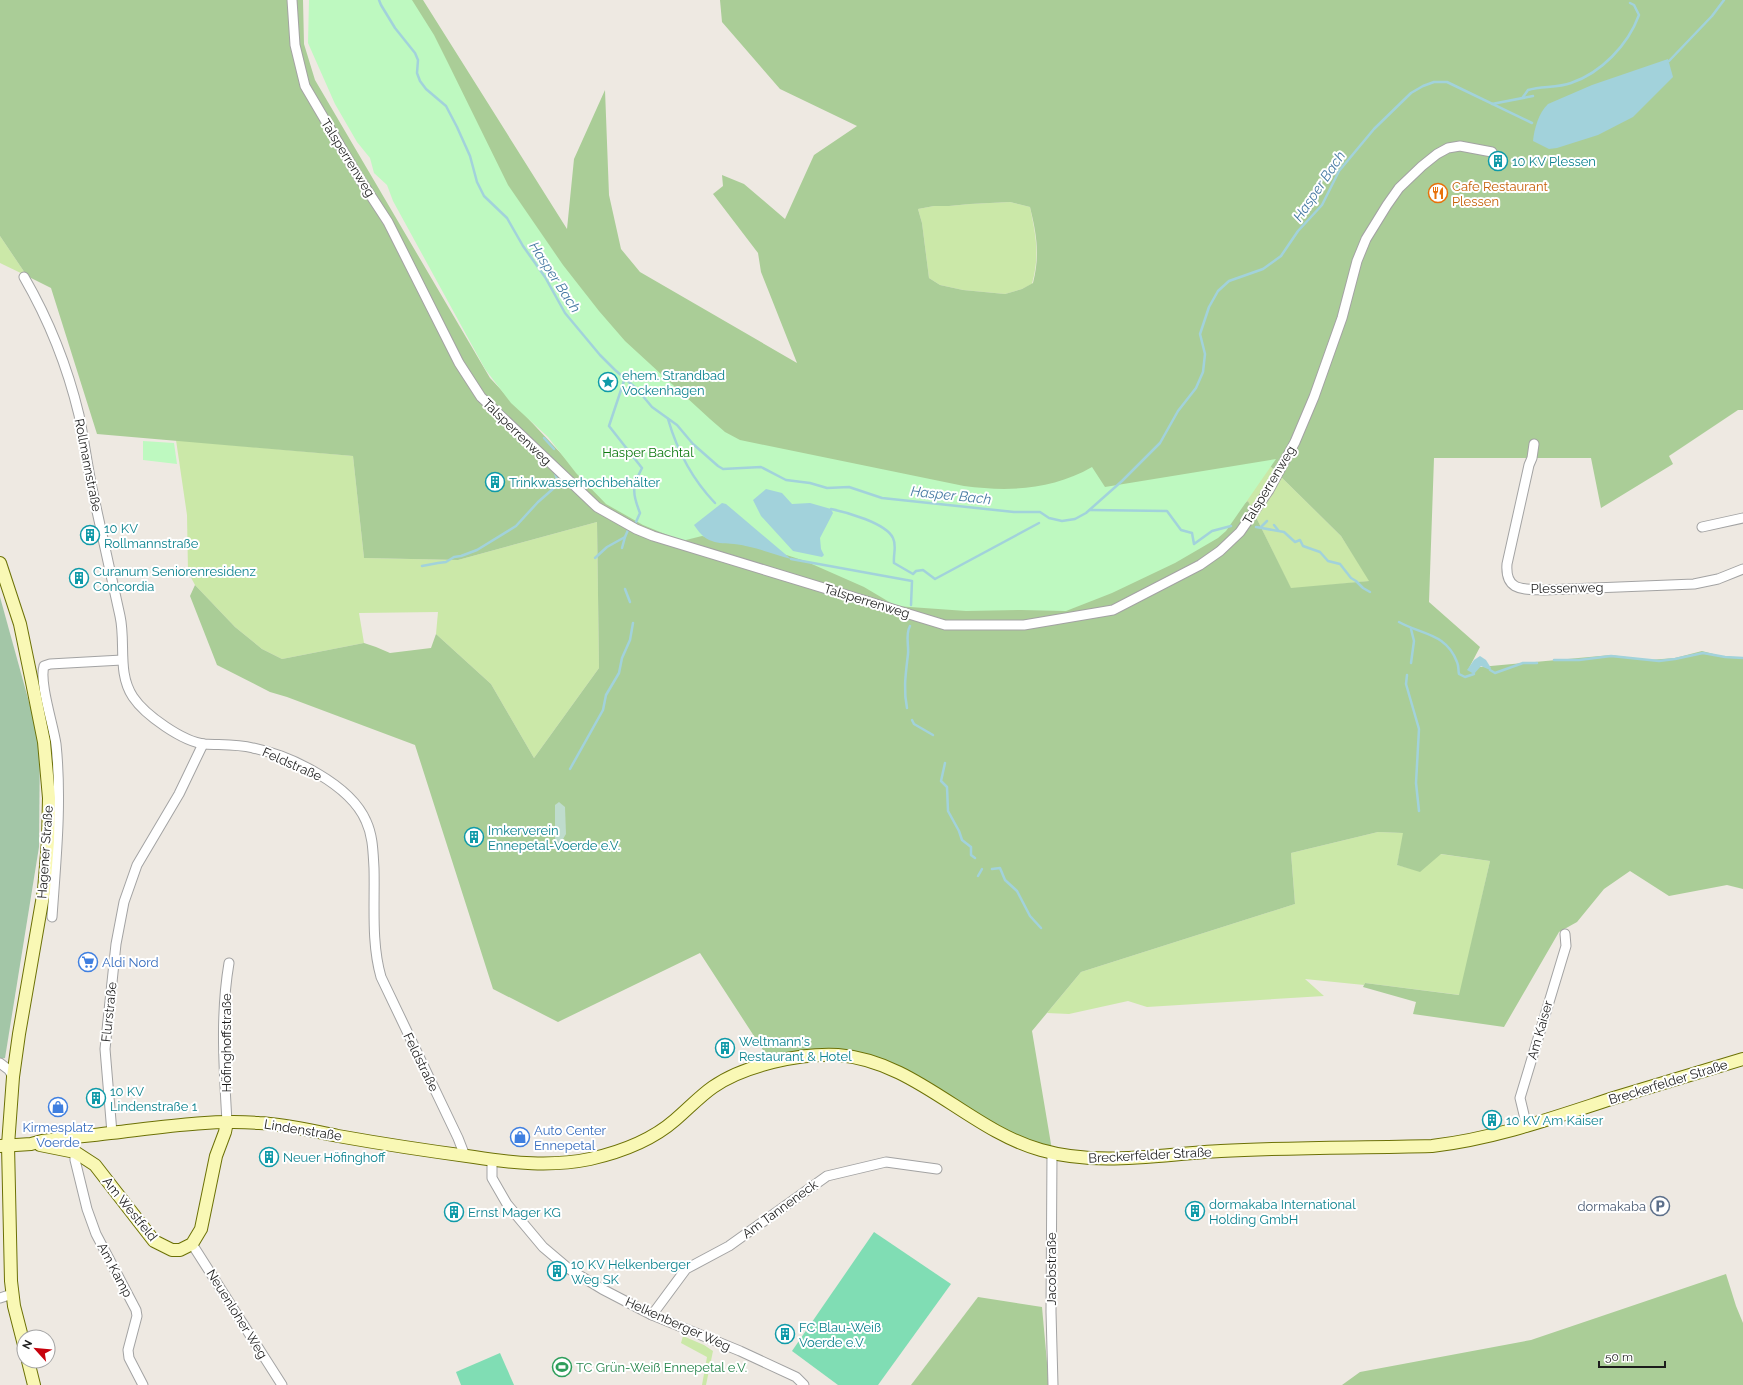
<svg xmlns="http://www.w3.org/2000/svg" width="1743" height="1385" font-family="Raleway,sans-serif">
	<rect width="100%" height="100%" fill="#eee9e2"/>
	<g fill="#cbe8a8">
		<path d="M1010,202L1030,207C1036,236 1040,255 1032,284L1022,289L1005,294L963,290L940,285L929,278L922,223L918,209L934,206H949L970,204Z"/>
		<path d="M0,236L27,276L0,263Z"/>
		<path d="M176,440L353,456L364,558L458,560L597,522L599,668L534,758L491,684L436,634L438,612L359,613L364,643L282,659L262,649L235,627L195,585L188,572L187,515Z"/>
		<path d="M1269,465L1341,536L1370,581L1291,589L1248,501L1105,591Z"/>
		<path d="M1378,832L1404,833L1397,865L1420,871L1440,854L1490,861L1460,995L1365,983L1364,985L1305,979L1324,996L1147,1007L1128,1001L1069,1014L1047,1013L1081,972L1295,904L1291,853Z"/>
		<path d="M683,1336L704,1345L713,1351L706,1385H702L707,1357L681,1343Z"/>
	</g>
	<g fill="#aacd97" fill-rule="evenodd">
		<path d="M0,0H303L304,44L315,80L490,378L585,479L376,0H423L567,229L574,159L605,90L609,195L621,249L640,272L797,363L761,272L758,253L713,194L723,186L722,175L744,184L785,219L814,155L857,126L780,89L722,22L720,0H1743V410H1738L1669,456L1673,464L1601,508L1591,458H1434L1429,602L1480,647L1469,668L1611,655L1649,660L1675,658L1702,651L1725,657H1743V889L1727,885L1669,896L1630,871L1604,889L1577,922L1559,932L1504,1027L1413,1014L1416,1002L1363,987L1365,983L1459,995L1490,861L1441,854L1420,872L1397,865L1403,833L1378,832L1291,853L1295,904L1081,972L1032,1031L1052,1150L994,1126L863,1053L821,1048L767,1056L700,953L558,1022L493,989L415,745L287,697L270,692L217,665L190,596L195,585L235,627L262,649L282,659L364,643L376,647L390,653L431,648L436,634L491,684L534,758L599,668L597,522L458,560L364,558L353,456L97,434L51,288L27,276L0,236ZM1010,202L1030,207C1037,236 1040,255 1033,283L1022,289L1005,294L963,290L940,285L929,278L922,223L918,209L934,206H949L970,204ZM1269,465L1341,536L1369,581L1291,588L1248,501L1105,591Z"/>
		<path d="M1726,1274L1736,1306L1743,1323V1385H1342L1360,1372L1531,1340Z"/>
		<path d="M978,1297L1042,1307L1049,1385H911Z"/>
	</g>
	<path fill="#bfdccd" d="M559,802L565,807L566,834L560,844H557L555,838V805Z"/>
	<path fill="#a3c6a7" d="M0,597L40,742L39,847L5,1058L0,1059Z"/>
	<g fill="#bef9c0">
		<path d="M309,0H412L434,35L448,63L508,185L563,265L599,311L625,341L710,419L725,432L740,440L964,486C1009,492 1052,490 1092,467L1105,487L1276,459L1226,531L1218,538L1175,563L1112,593L1066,611L1021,610L966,611L896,606L864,587L805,561L777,552L702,536L682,541L643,525L606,504L576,473L548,437L511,403L485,369L393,201L387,185L374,173L370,158L357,142L335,104L308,43Z"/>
		<path d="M143,441L174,443L177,464L143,460Z"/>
	</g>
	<g fill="#80ddb4">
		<path d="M874,1232L951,1284L878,1385H838L792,1351Z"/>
		<path d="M500,1353L514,1385H461L456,1372Z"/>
	</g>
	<g fill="#a2d2db">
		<path d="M1668,59L1673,77L1633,117L1598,135L1557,148L1549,149L1533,141C1534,129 1539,112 1548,104L1592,85Z"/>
		<path d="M766,489L782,493L792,504L810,503L831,509L833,513L820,538L821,549L824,555L822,557L793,551L761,516L753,500Z"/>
		<path d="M722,503L726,504L791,559C772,554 753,546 734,544C726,543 719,544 712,541C704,539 698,531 694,525Z"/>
		<path d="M1480,656L1486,660L1491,668L1490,670L1481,666L1474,674L1467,670L1474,660Z"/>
	</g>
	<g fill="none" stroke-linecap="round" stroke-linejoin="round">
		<g stroke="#a2d2db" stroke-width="2.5">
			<path d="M379,0L381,5L395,28L415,53L418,60L417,73L420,81L426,89L446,106L457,127L470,156L477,182L484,196L507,218L523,246L545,277L565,313L600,355L615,370L637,389L652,407L677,425L693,444L718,466L723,469L761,467L786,480L810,483L827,488L849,487L882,498L1014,512H1040L1049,518L1062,521L1075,519L1086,513L1122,481L1160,443L1178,411L1196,388L1203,372L1205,354L1200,334L1209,307L1218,291L1229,281L1263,269L1281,256L1298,231L1322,205L1339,171L1374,129L1411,93L1423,86L1434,82H1447L1532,123"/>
			<path d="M1669,61L1712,16L1724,0"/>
			<path d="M1523,97L1528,90C1542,86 1557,88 1571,83C1601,73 1628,45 1639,15L1634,5L1630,3"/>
			<path d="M1492,104L1533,96"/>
			<path d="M625,378L609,426L642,468C632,487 632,493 640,513L636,522"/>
			<path d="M668,419C677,450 693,480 715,503"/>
			<path d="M544,438L554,449"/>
			<path d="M831,509C846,512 886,523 893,538C897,546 893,555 894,563L913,574L916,571L923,570L935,579L1039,523"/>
			<path d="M1090,510L1167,511L1181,530L1192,533L1194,544L1212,531L1231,526"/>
			<path d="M1274,525L1278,530"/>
			<path d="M1256,527L1284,532L1295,542L1300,540L1303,546L1320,552L1328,561L1340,564L1351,578L1356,581L1363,588L1370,592"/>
			<path d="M1261,527L1267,521"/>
			<path d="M622,548L625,537"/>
			<path d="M595,558L607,547L625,537L628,530"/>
			<path d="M791,559L912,581L911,605"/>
			<path d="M422,566L438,563L446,562L454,557L461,556L477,550L516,526L538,502L554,488L557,479L555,473"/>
			<path d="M625,589L630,602"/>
			<path d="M1399,622C1422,635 1446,633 1457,662C1459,666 1458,670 1459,674L1465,677L1474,674"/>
			<path d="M1554,660H1579L1611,656L1659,661L1675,659L1703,653L1725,657L1743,658"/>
			<path d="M1411,663L1414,641L1411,629"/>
			<path d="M1490,670L1495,673L1523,663H1537"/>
			<path d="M1407,675L1406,684L1419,729L1416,783L1419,811"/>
			<path d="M907,708C903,689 906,672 908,654C909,645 905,635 910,626"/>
			<path d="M912,720L914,724L933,735"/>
			<path d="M945,763L941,781L947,787L948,811L959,831L962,840L971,847V855L975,858"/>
			<path d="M570,769L603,710L606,695L619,673L622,658L630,640L633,623"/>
			<path d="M992,869L1000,868L1005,880L1017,891L1030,916L1041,928"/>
			<path d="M978,876L982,869"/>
		</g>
		<defs>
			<g id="street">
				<path d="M292,0L295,45L305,86L358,176L388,222L459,363L481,397L597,507L636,529L653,536L945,625H1024L1113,610L1200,565L1220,551L1240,532L1269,490L1295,442L1314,397L1342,318L1357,261L1366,239L1387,205L1399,188L1422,166L1437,154L1448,148L1460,146L1492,152"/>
				<path d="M24,277C50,322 67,365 79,415C84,439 87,464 92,488C101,531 111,574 120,616C126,643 117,673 133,697C145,715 183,742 205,744C221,745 237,744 253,748C291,756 350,784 366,821C373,836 373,852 374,868C375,904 371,942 381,977L458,1138L465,1156"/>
				<path d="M1534,444L1532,458L1529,465L1507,564C1505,591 1522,589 1544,590L1694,584L1718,579L1743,569"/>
				<path d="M1702,527L1743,518"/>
				<path d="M52,917C56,859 62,802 56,744C53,724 39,682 44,666L50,664L122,660"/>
				<path d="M0,1063L9,1070L13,1077"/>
				<path d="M227,1122C224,1069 220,1016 229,963"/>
				<path d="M1527,1127L1520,1098L1566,946L1565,934"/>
				<path d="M112,1133L105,1049L116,944L124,902L137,865L179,794L203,744"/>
				<path d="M75,1152V1160L87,1209L96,1234L136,1310L137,1316L128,1350L129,1358L143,1385"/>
				<path d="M1052,1153L1051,1312L1053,1385"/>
				<path d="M492,1160V1178L507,1204L543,1247L569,1269L602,1289L652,1315L740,1351L796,1377L804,1385"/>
				<path d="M192,1244L282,1385"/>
				<path d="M0,1298L12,1294"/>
				<path d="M652,1315L686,1269L729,1246L827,1176L886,1162L937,1169"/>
			</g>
			<g id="secondary">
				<path d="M0,563L20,624L32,682L44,742L49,798L48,841L44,890L19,1034L13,1077L8,1145L11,1281L14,1306L24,1345"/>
				<path d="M40,1145L75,1152L95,1165L154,1241L172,1250H180L192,1244L201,1229L216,1156L225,1132L227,1122"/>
				<path d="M0,1146L31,1144L42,1141C73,1137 105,1134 136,1130C177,1125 218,1120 259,1123C285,1124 312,1131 338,1136C383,1144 429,1151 474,1157C513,1163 551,1167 590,1159C621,1152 651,1141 675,1120C688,1109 700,1096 713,1087C744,1065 801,1053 838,1055C916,1061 969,1130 1041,1150C1100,1167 1161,1154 1221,1151C1292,1147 1362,1148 1432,1146C1498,1138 1555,1117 1617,1097C1659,1084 1701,1072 1743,1059"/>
				<path d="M28,1361L34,1385"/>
			</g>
		</defs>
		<use href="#street" stroke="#a3a3a3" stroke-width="11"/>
		<use href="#secondary" stroke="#6c7106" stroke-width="14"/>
		<use href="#street" stroke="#fff" stroke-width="9"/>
		<use href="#secondary" stroke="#f9f8b5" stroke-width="12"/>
	</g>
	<defs>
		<symbol id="building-ring" viewBox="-11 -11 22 22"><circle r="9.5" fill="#fff" stroke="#0f9aa8" stroke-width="1.5"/><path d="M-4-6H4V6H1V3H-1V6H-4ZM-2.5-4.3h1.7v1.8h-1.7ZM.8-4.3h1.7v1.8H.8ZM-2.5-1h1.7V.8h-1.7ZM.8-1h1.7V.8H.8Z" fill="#0f9aa8"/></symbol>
		<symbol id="restaurant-ring" viewBox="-11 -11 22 22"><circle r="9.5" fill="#fff" stroke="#e8710a" stroke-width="1.5"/><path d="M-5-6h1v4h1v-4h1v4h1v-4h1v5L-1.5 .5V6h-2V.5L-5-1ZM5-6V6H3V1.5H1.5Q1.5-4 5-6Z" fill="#e8710a"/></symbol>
		<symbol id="sight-ring" viewBox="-11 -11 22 22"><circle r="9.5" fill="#fff" stroke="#0f9aa8" stroke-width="1.5"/><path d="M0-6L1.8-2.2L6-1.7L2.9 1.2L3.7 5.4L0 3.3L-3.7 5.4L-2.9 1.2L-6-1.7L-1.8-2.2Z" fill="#0f9aa8"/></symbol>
		<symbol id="supermarket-ring" viewBox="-11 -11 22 22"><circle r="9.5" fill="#fff" stroke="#3f7fe0" stroke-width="1.5"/><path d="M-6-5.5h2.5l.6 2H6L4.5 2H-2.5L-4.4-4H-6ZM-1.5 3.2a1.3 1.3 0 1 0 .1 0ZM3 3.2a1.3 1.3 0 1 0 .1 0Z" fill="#3f7fe0"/></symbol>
		<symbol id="shop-ring" viewBox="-11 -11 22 22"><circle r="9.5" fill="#fff" stroke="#3f7fe0" stroke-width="1.5"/><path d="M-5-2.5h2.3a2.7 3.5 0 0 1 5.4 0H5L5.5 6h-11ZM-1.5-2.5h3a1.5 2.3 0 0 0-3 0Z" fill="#3f7fe0"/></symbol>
		<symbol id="parking-ring" viewBox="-11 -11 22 22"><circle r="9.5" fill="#fff" stroke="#5c6f8a" stroke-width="1.5"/><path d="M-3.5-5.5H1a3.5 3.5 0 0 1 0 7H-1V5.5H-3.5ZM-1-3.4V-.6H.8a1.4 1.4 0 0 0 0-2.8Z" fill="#5c6f8a"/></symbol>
		<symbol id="stadium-ring" viewBox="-11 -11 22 22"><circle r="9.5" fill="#fff" stroke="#2e9e5b" stroke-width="1.5"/><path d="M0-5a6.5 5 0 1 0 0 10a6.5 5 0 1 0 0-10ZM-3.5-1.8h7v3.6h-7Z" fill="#2e9e5b"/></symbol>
	</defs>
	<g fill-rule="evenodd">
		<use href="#building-ring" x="1487" y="150" width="22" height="22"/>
		<use href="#restaurant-ring" x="1427" y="182" width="22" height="22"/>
		<use href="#sight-ring" x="597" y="371" width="22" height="22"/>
		<use href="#building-ring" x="484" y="471" width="22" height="22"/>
		<use href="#building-ring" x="79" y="524" width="22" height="22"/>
		<use href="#building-ring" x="68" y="567" width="22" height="22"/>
		<use href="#building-ring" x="463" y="826" width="22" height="22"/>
		<use href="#supermarket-ring" x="77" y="951" width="22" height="22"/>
		<use href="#building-ring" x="714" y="1037" width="22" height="22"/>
		<use href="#building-ring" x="85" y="1087" width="22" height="22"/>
		<use href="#shop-ring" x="47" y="1096" width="22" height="22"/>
		<use href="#building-ring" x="1481" y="1109" width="22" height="22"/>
		<use href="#shop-ring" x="509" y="1126" width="22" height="22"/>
		<use href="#building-ring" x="258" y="1146" width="22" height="22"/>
		<use href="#parking-ring" x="1649" y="1195" width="22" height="22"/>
		<use href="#building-ring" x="1184" y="1200" width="22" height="22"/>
		<use href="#building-ring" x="443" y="1201" width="22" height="22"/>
		<use href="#building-ring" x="546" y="1260" width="22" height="22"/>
		<use href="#building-ring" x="774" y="1323" width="22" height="22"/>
		<use href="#stadium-ring" x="551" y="1356" width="22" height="22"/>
	</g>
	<g text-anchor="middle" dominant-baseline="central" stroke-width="4" stroke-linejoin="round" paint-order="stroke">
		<g font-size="13" fill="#1c1c1c" stroke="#fff">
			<text transform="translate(348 158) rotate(58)">Talsperrenweg</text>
			<text transform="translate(517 432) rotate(44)">Talsperrenweg</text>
			<text transform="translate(88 465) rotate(79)">Rollmannstraße</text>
			<text transform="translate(1269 485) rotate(-59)">Talsperrenweg</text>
			<text transform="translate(1567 588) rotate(-1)">Plessenweg</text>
			<text transform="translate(867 601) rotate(17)">Talsperrenweg</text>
			<text transform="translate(292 764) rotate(24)">Feldstraße</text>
			<text transform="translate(45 852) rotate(-86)">Hagener Straße</text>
			<text transform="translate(109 1012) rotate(-84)">Flurstraße</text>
			<text transform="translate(1540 1030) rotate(-74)">Am Kaiser</text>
			<text transform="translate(226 1043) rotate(-90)">Höfinghoffstraße</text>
			<text transform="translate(421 1062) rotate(64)">Feldstraße</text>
			<text transform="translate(1668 1082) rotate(-17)">Breckerfelder Straße</text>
			<text transform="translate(303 1130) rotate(9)">Lindenstraße</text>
			<text transform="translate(1150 1155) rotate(-3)">Breckerfelder Straße</text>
			<text transform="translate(130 1209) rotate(51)">Am Westfeld</text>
			<text transform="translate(780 1209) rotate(-36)">Am Tanneneck</text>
			<text transform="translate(1051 1269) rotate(-90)">Jacobstraße</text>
			<text transform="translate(115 1270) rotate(62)">Am Kamp</text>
			<text transform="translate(237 1314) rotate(58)">Neuenloher Weg</text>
			<text transform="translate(678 1324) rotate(24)">Helkenberger Weg</text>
		</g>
		<g font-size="13" fill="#0d838f" stroke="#fff" text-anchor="start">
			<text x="1512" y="161">10 KV Plessen</text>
			<text x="622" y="375">ehem. Strandbad<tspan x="622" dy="15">Vockenhagen</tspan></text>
			<text x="509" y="482">Trinkwasserhochbehälter</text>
			<text x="104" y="528">10 KV<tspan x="104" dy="15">Rollmannstraße</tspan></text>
			<text x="93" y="571">Curanum Seniorenresidenz<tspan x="93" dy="15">Concordia</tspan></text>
			<text x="488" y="830">Imkerverein<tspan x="488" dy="15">Ennepetal-Voerde e.V.</tspan></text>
			<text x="739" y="1041">Weltmann's<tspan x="739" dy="15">Restaurant &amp; Hotel</tspan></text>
			<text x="110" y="1091">10 KV<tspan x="110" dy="15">Lindenstraße 1</tspan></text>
			<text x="1506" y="1120">10 KV Am Kaiser</text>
			<text x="283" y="1157">Neuer Höfinghoff</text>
			<text x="1209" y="1204">dormakaba International<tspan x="1209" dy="15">Holding GmbH</tspan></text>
			<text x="468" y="1212">Ernst Mager KG</text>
			<text x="571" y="1264">10 KV Helkenberger<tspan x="571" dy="15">Weg SK</tspan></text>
			<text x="799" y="1327">FC Blau-Weiß<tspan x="799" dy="15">Voerde e.V.</tspan></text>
		</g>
		<g font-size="13" fill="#c56008" stroke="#fff" text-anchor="start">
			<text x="1452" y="186">Cafe Restaurant<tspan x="1452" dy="15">Plessen</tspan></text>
		</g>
		<g font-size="13" fill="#0c790f" stroke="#fff">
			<text x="648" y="452">Hasper Bachtal</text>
		</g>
		<g font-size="13" fill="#366cbe" stroke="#fff" text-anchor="start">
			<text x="102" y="962">Aldi Nord</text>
			<text x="58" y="1127" text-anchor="middle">Kirmesplatz<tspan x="58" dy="15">Voerde</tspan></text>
			<text x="534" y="1130">Auto Center<tspan x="534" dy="15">Ennepetal</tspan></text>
		</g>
		<g font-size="13" fill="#4e5e75" stroke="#fff" text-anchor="end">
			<text x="1646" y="1206">dormakaba</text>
		</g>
		<g font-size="13" fill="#27864d" stroke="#fff" text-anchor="start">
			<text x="576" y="1367">TC Grün-Weiß Ennepetal e.V.</text>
		</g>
		<g font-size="14" font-style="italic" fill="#477aa3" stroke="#fff">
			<text transform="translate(1319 186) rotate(-56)">Hasper Bach</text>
			<text transform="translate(555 277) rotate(57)">Hasper Bach</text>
			<text transform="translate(951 495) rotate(6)">Hasper Bach</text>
		</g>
	</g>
	<g transform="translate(36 1349) rotate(297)"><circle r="19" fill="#ffffff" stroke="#a4a4a4"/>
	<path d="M0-3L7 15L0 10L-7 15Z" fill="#c7020d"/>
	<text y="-6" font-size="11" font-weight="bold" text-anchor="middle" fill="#1c1c1c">N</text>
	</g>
	<path d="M1599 1361v6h66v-6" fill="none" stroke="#1c1c1c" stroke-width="2"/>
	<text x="1605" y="1361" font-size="12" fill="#1c1c1c" stroke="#ffffff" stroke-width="3" paint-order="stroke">50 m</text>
</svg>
